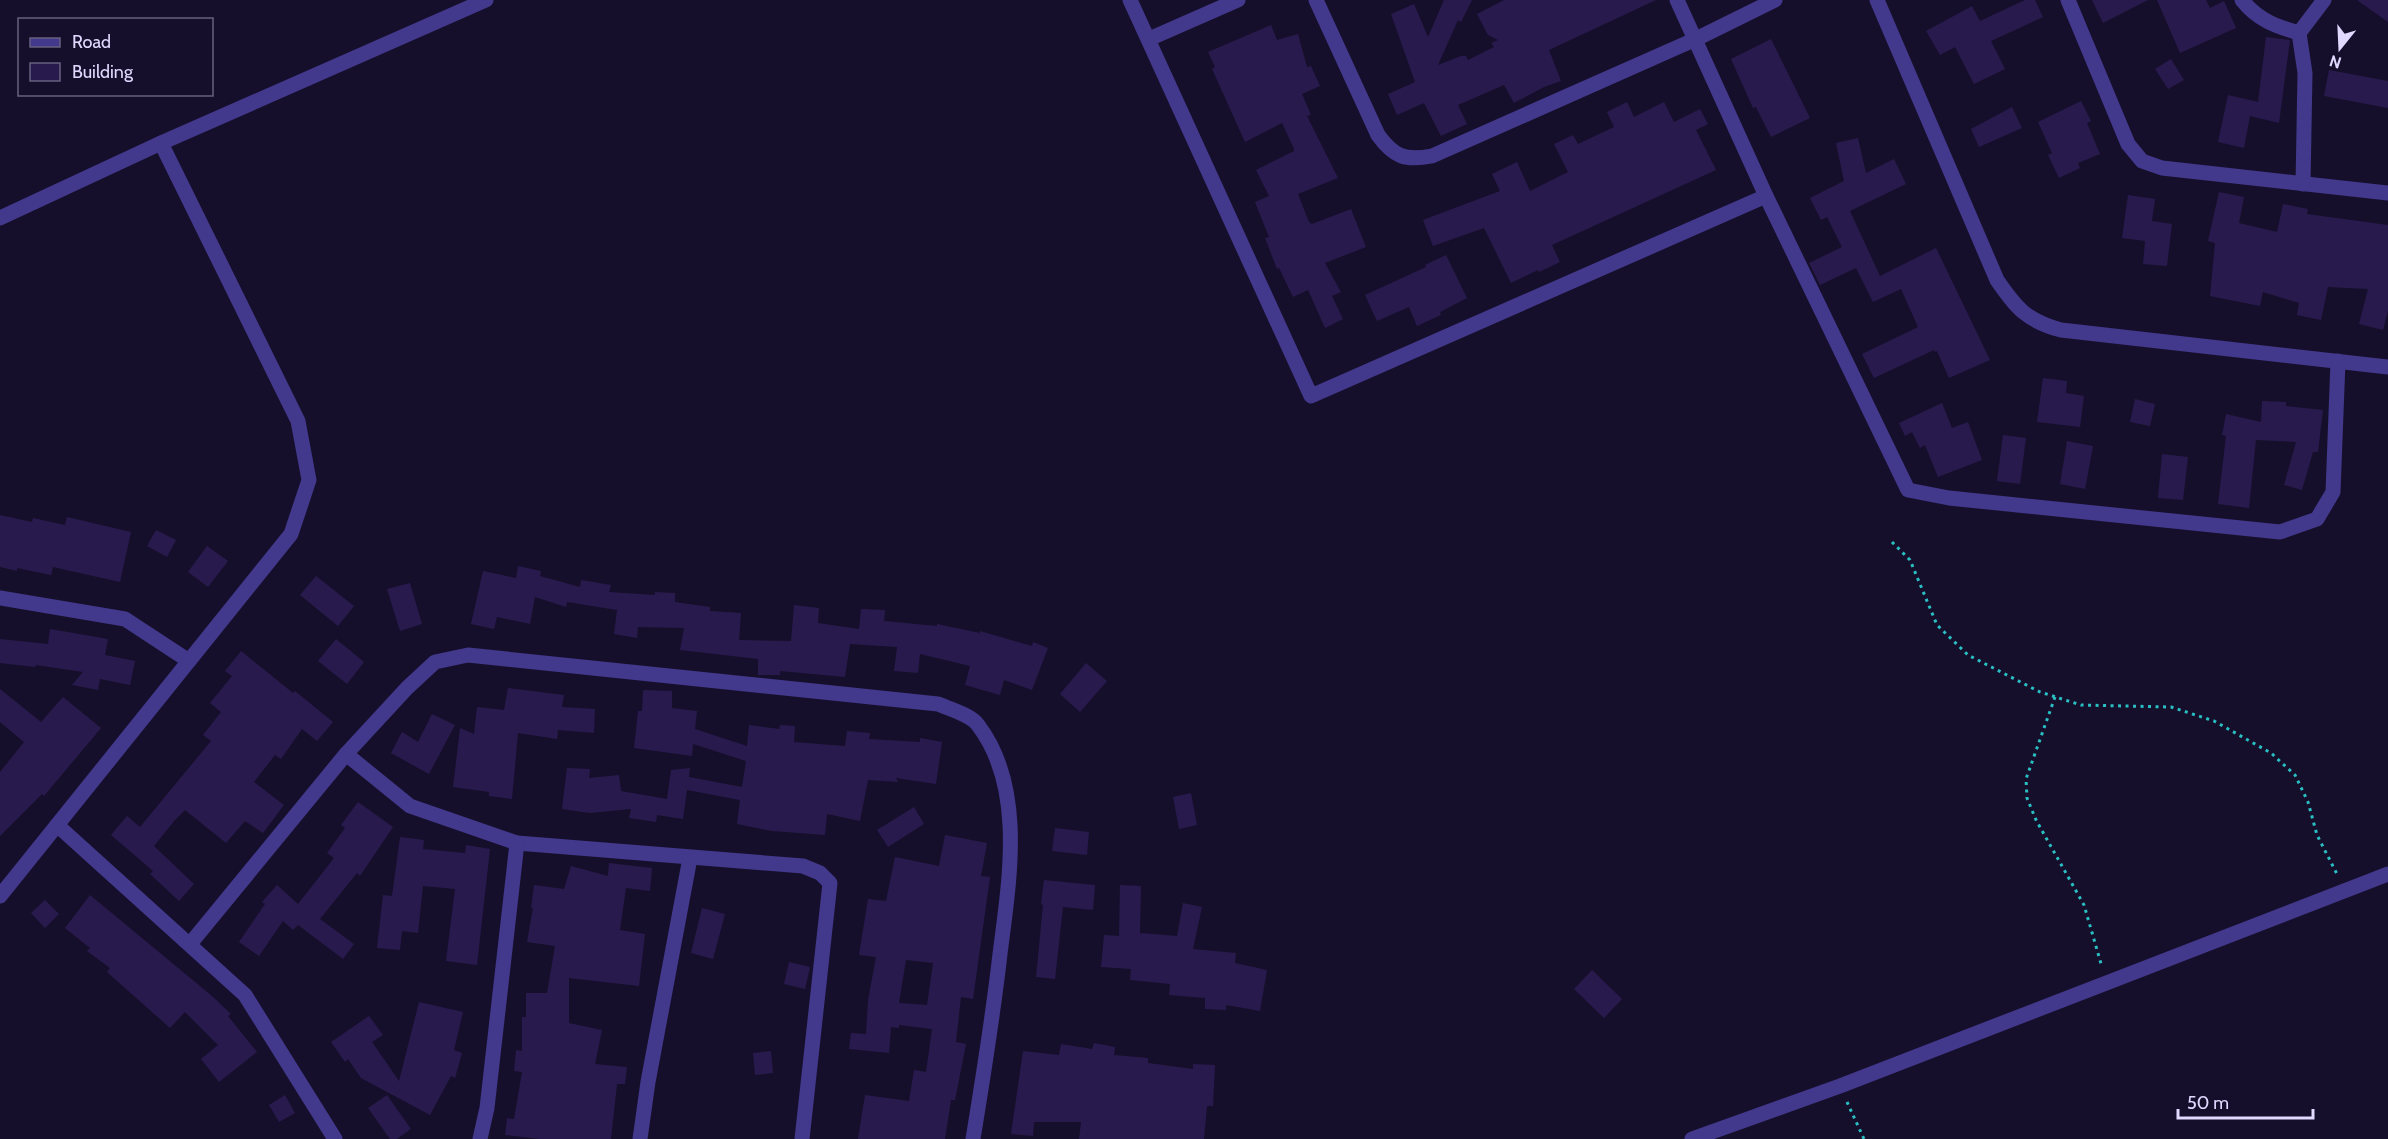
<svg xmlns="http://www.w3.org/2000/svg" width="2388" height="1139" font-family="Cabin,sans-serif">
	<rect width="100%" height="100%" fill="#160f2b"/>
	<g fill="#291a4d" fill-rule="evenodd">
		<path d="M1444,0H1472L1461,22L1458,20L1438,65L1461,56H1466L1468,60L1494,47L1491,43L1498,40L1488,35L1477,14L1504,0H1656L1549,50L1561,81L1544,87L1514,103L1504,85L1458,105L1467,124L1441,136L1424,103L1397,115L1388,94L1415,82L1391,14L1414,4L1428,37Z"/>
		<path d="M2025,0H2035L2043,17L1991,41L2005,69L1974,84L1955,47L1940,55L1926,31L1972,6L1980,21Z"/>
		<path d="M2092,0H2148L2103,23Z"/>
		<path d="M2157,0H2206L2210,8L2224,1L2236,28L2180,53Z"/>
		<path d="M2357,0H2388V22Z"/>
		<path d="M1271,25L1277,40L1298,34L1307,67L1311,66L1320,86L1302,94L1311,115L1307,116L1338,178L1298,194L1309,222L1312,224L1351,209L1366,247L1325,263L1341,292L1332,296L1343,319L1325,328L1308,290L1293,297L1279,268L1277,269L1265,238L1269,237L1255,202L1269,196L1256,170L1294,151V149L1282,123L1245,142L1212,69L1215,67L1208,52Z"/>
		<path d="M2266,37L2290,40L2279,123L2250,116L2244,148L2218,142L2228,95L2258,102Z"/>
		<path d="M1771,39L1810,118L1771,137L1756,107L1753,108L1731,59Z"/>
		<path d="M2171,59L2184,80L2168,89L2155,69Z"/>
		<path d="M2329,70L2388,81V108L2324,96Z"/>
		<path d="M2081,101L2091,121L2087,123L2100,154L2078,163L2080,168L2059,178L2048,155L2052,153L2038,122Z"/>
		<path d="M1627,102L1634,117L1664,102L1674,122L1700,109L1708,124L1696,130L1716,170L1552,245L1560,262L1539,272L1538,270L1511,283L1484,228L1433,246L1423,220L1500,191L1492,174L1517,162L1530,191L1568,172L1554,144L1573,135L1578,144L1614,127L1607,112Z"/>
		<path d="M2012,107L2022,128L1979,147L1971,129Z"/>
		<path d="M1858,138L1866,173L1894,159L1906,184L1850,211L1880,276L1936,248L1990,360L1949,378L1937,351L1935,352L1934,350L1874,378L1862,354L1918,327L1901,289L1873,302L1856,268L1820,285L1809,263L1842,247L1827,217L1821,220L1810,198L1844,181L1836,143Z"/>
		<path d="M2219,192L2244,197L2239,223L2277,232L2283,204L2308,209L2307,214L2388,225V311L2383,330L2359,324L2368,289L2328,287L2321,320L2297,315L2299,303L2263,292L2260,306L2210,296L2215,243L2208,241Z"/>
		<path d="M2128,195L2155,199L2152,221L2172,224L2167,266L2143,264L2145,241L2122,238Z"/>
		<path d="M1446,255L1467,298L1440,312L1441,315L1417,326L1409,307L1377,321L1365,295L1426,267L1425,265Z"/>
		<path d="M2043,378L2067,381L2066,393L2084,396L2080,427L2037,422Z"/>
		<path d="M2135,399L2155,404L2150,426L2130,422Z"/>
		<path d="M2262,401L2286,402V406L2323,410L2318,452H2313L2302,490L2284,485L2296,442L2256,440L2249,508L2218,504L2226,436L2222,435L2226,414L2261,422Z"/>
		<path d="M1942,403L1952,428L1968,422L1982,460L1938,477L1925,445L1920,448L1912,432L1905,436L1899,423Z"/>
		<path d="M2003,435L2026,438L2020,484L1997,481Z"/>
		<path d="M2067,441L2093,446L2085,489L2060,484Z"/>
		<path d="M2162,454L2188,457L2183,500L2158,498Z"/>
		<path d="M0,515L32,522L33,518L65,525L67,517L131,532L120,582L53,567L51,575L17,568V571L0,567Z"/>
		<path d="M156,530L176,540L167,557L147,546Z"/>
		<path d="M207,546L228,561L208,587L188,572Z"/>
		<path d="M518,566L541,571L540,576L580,587L581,580L611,585L609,592L655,595V592L675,593V602L710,607V611L741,613L739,640L791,641L794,605L819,608L818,623L859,629L861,609L885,610L884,621L937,626V624L980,633V631L1032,646L1033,642L1048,648L1032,690L1004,680L1000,695L965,685L970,666L920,654L918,673L894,671L897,647L850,644L845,677L780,671V675H758V659L680,650L684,628L638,627L637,638L614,634L617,610L567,602L566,607L535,597L530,624L497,617L494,629L471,624L483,571L516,578Z"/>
		<path d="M316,576L354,606L338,626L300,595Z"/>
		<path d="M410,583L422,624L400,631L387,589Z"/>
		<path d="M50,629L108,639L105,655L135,661L130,685L100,679L98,690L72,685L83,672L36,665L35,667L0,663V639L48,644Z"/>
		<path d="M336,639L364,662L347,684L318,661Z"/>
		<path d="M241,651L293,693L295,691L333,722L317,741L302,729L281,759L275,755L254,782L284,805L263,833L245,821L226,843L185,810L175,820L154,846L194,884L179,901L150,874L153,871L111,835L127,816L140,827L211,741L203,735L221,712L210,703L232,676L225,671Z"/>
		<path d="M1086,663L1107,681L1080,712L1060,694Z"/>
		<path d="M508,688L564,695L562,707L595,709L594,733L558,730L557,739L518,733L512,799L489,796V792L453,787L460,728L474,734L477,707L504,710Z"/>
		<path d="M0,689L41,722L63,697L101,728L44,796L42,794L0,836V772L24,742L0,722Z"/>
		<path d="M643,690L672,691V708L697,711L695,729L747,746L749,725L779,729L780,725L795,726L794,742L845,746L847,731L870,733L869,739L920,742V738L942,742L936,784L896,778L898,782L868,780L860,821L827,814L825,835L772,831L737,824L740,800L687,790L683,819L657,815L656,822L629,818L631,809L590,813L562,809L567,768L590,769L589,778L619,775L621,791L667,799L671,770L690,768L689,777L742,787L746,761L693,744L692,756L634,748L638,711H642Z"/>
		<path d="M432,714L455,725L429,774L391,753L402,732L418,742Z"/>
		<path d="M1191,793L1197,825L1179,829L1173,797Z"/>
		<path d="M358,802L393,827L360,876L357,873L320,919L354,944L343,959L298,925L293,930L283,921L259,956L239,942L265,904L262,902L277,885L298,904L334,858L327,853L345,828L341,825Z"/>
		<path d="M914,807L924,824L888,847L877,830Z"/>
		<path d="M1055,828L1089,832L1087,855L1052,851Z"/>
		<path d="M945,835L987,843L981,876L990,877L973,999L961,997L956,1042L966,1044L955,1100H951L945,1139H858L865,1095L909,1101L914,1070L926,1072L932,1029L899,1025V1028L891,1027L889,1053L849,1049L851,1033L866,1034L868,1000L876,957L859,955L868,899L886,901L895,857L939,866ZM906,960L933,963L927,1005L899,1003Z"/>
		<path d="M400,837L424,840L423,849L465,853L466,845L490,849L477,965L446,961L455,889L423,886L418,933L402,931L400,950L377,948L383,895L392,896Z"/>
		<path d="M609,863L652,868L650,891L626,888L620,930L645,934L639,986L569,978V1023L602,1030L595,1064L627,1067L625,1084H617L611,1139H540L505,1135L507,1118L514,1119L522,1072L514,1071L516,1050L522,1051V1017H526V993H547L555,946L527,942L533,908H531L534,885L564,889L571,866L608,876Z"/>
		<path d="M1044,880L1095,885L1093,910L1063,907L1055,979L1036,977L1043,905L1041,904Z"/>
		<path d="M1120,885L1141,886L1140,933L1177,936L1183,903L1202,907L1193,949L1236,953L1235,963L1267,970L1260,1011L1226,1005V1010L1205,1009V998L1169,995L1170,984L1130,980L1131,969L1101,967L1104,935L1119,936Z"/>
		<path d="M90,895L212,996L231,1014L228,1016L257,1052L219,1082L201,1059L218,1045L185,1012L170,1028L107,972L110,968L87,951L90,948L65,928Z"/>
		<path d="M45,900L59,914L45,928L31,913Z"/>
		<path d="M702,908L725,914L713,959L691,953Z"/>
		<path d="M789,962L810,967L805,989L784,984Z"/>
		<path d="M1592,970L1622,999L1604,1018L1574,989Z"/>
		<path d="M419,1002L463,1012L454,1050L462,1053L455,1078L451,1076L430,1115L361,1078L348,1059L345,1062L331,1042L369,1016L383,1035L372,1042L399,1081Z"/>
		<path d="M1094,1043L1115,1047L1114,1055L1148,1058V1063L1193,1069V1064L1215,1065L1213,1106H1207L1204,1139H1079L1081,1122H1034L1033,1136L1011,1134L1023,1051L1059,1055L1061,1044L1092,1049Z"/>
		<path d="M771,1051L773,1073L755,1075L753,1053Z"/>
		<path d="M285,1095L295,1113L279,1122L269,1105Z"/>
		<path d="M387,1095L411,1129L397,1139H390L368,1108Z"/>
	</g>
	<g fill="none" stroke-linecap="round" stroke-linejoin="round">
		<g stroke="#29bfc3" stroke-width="3" stroke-dasharray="3 4.5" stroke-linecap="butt">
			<path d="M1892,542L1910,560L1937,625L1968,655L2040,692L2081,705L2171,707L2214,721L2271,753L2295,775L2308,802L2317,835L2338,876"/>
			<path d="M2055,697L2026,779L2027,798L2036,820L2084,905L2102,967"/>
			<path d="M1847,1102L1864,1139"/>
		</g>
		<g stroke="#42388c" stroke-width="15">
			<path d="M1130,0L1311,396L1766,196L1677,0"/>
			<path d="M1316,0L1378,135C1394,157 1405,161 1432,156L1696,39L1775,0"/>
			<path d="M1877,0L1997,280C2016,308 2027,321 2061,330L2388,367"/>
			<path d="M2068,0L2128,144L2142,161L2162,168L2388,193"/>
			<path d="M2242,0C2258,20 2275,26 2299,33"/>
			<path d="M1149,39L1238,0"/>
			<path d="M2303,184L2305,73L2299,33L2324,0"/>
			<path d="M1766,196L1908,490L1949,498L2280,532L2317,519L2333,492L2338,361"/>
			<path d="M0,218L161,143L486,0"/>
			<path d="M0,598L125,619L189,661"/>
			<path d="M346,754L410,806L517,843L803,866L820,873L830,883L802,1139"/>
			<path d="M57,825L245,995L335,1139"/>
			<path d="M0,896L291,534L309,480L298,421L161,143"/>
			<path d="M190,944L346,754L407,688L435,662L468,655L938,704C950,709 971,715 978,725C1026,788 1009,882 1000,954C993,1016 983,1078 973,1139"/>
			<path d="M480,1139L487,1108L517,843"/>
			<path d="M640,1139L648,1082L690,858"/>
			<path d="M1692,1139L1840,1086L2388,874"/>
		</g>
	</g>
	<rect x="18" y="18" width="195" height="78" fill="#160f2b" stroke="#676080" stroke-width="1.5"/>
	<rect x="30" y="38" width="30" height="9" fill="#42388c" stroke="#676080" stroke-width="1.5"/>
	<text x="72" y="48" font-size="18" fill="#e1d9ff">Road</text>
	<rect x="30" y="63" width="30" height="18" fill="#291a4d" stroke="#676080" stroke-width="1.5"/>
	<text x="72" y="78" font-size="18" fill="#e1d9ff">Building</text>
	<g transform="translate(2340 48) rotate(198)" stroke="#160f2b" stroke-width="4.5" paint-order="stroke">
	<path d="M0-4.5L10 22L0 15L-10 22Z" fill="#e1d9ff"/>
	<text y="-9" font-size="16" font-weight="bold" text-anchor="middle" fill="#e1d9ff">N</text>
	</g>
	<path d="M2178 1109v9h135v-9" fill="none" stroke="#e1d9ff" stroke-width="3"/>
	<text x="2187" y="1109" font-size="18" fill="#e1d9ff" stroke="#160f2b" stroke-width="4.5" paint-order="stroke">50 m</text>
</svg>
